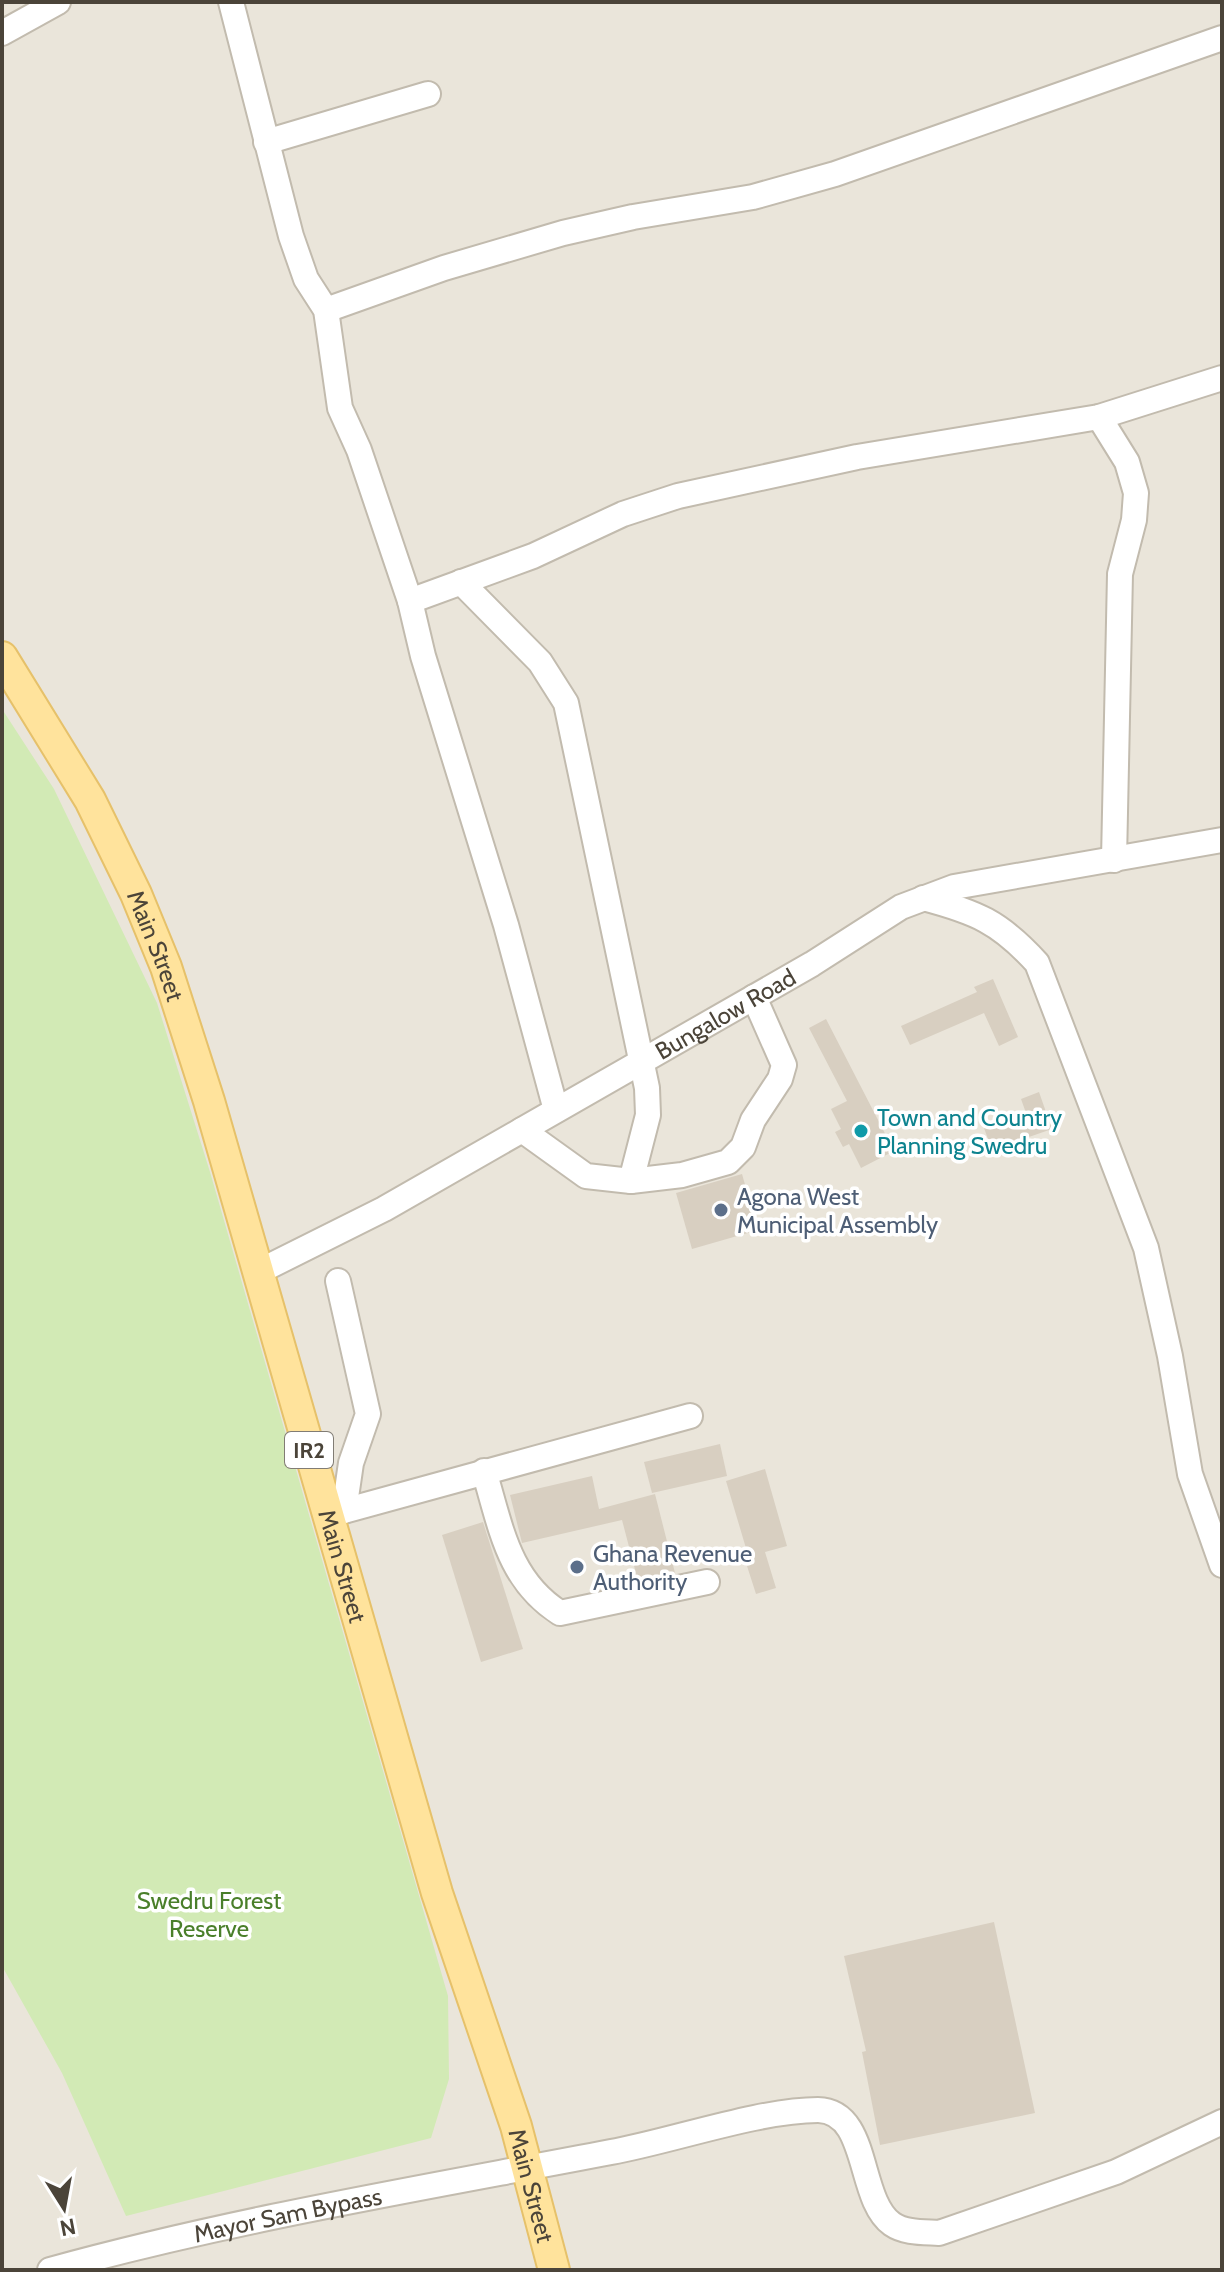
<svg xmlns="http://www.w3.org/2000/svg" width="1224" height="2272" font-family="Cabin,sans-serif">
	<rect width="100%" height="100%" fill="#f6f3ec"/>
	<rect fill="#eae5da" x="2" y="2" width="1220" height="2268"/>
	<path fill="#d2eab5" d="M2,709L54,789L157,1003L210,1172L448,1996L449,2079L431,2138L126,2216L62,2073L2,1966Z"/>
	<g fill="#d8cfc1">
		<path d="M993,979L1018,1037L999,1046L984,1013L910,1045L901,1026L977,992L974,987Z"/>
		<path d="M826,1019L894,1151L861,1168L849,1144L843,1147L835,1132L841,1129L831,1109L847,1101L809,1028Z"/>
		<path d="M1039,1092L1052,1129L992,1150L984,1128L1026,1113L1021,1099Z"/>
		<path d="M742,1174L758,1230L692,1249L676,1193Z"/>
		<path d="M720,1444L727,1476L652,1493L644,1462Z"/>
		<path d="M765,1469L787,1546L765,1552L776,1588L756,1594L747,1566L751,1565L726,1481Z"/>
		<path d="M592,1476L599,1509L655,1494L675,1573L638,1581L622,1520L522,1543L510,1495Z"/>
		<path d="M483,1522L523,1649L481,1662L442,1535Z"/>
		<path d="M994,1922L1035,2113L880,2145L862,2052L866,2051L844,1956Z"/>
	</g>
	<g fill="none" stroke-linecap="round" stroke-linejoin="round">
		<defs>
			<g id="minor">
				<path d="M231,2L291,236L306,279L326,310L340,408L359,450L410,601L423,656L506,925L556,1110"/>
				<path d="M2,33L58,2"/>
				<path d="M266,142L428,94"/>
				<path d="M326,310L444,268L563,233L633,217L753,197L835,174L1222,38"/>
				<path d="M1099,417L1127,462L1136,493L1134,520L1120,574L1114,860"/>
				<path d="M461,582L540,662L566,703L647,1088L648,1115L631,1181"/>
				<path d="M410,601L533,556L623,514L678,496L857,457L1099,417L1222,378"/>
				<path d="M923,898C976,912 1000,922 1037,963L1146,1248L1170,1356L1190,1474L1222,1565"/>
				<path d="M522,1130L586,1176L631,1181L682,1175L728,1162L743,1147L753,1120L780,1079L784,1065L754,997"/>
				<path id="s1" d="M258,1272L384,1209L522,1130L812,964L901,907L954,887L1222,840"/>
				<path d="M338,1281L368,1414L351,1463L344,1511"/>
				<path d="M484,1471C501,1527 508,1580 560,1613L707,1582"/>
				<path d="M329,1515L690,1416"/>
				<path id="s2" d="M50,2270C235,2219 423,2188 611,2152C672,2141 759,2110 818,2110C870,2111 857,2199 892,2224C905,2233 923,2232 939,2233L1116,2172L1222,2122"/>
			</g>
			<g id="major">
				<path id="s3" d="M2,657L90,800L136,894L166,967L209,1101L437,1893L516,2126L554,2270"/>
			</g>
		</defs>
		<use href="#minor" stroke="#c2bbae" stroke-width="28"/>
		<use href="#major" stroke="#e6c16a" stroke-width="34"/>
		<use href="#minor" stroke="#fff" stroke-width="24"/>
		<use href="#major" stroke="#ffe39c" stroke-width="30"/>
	</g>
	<circle fill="#0f9aa8" stroke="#fff" stroke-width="3" cx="861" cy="1131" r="8"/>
	<g fill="#5c6f8a" stroke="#fff" stroke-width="3">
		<circle cx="721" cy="1210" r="8"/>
		<circle cx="577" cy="1567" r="8"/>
	</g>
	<g text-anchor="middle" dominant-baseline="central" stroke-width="7" stroke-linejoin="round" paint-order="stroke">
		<rect fill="#fff" stroke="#817c74" stroke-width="2" x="285" y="1432" width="48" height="36" rx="6"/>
		<g font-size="22" font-weight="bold" fill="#4b4439">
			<text x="309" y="1450">IR2</text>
		</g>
		<g font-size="24" fill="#4b4439" stroke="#fff">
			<text stroke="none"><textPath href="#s3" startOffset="328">Main Street</textPath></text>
			<text stroke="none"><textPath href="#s1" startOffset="534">Bungalow Road</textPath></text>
			<text stroke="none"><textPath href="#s3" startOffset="976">Main Street</textPath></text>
			<text stroke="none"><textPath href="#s3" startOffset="1624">Main Street</textPath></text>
			<text stroke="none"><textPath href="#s2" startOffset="244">Mayor Sam Bypass</textPath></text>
		</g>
		<g font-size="24" fill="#0d838f" stroke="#fff" text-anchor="start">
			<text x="877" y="1117">Town and Country<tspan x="877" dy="28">Planning Swedru</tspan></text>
		</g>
		<g font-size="24" fill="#4e5e75" stroke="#fff" text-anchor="start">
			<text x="737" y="1196">Agona West<tspan x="737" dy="28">Municipal Assembly</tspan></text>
			<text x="593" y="1553">Ghana Revenue<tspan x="593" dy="28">Authority</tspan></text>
		</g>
		<g font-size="24" fill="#4a7f2a" stroke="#fff">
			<text x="209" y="1900">Swedru Forest<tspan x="209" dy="28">Reserve</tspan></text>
		</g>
	</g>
	<rect width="1224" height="2272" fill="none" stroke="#4b4439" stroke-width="8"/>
	<g transform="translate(64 2208) rotate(169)" stroke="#ffffff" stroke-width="6" paint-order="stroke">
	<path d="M0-6L14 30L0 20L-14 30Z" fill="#4b4439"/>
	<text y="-12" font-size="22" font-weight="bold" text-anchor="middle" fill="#4b4439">N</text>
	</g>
</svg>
